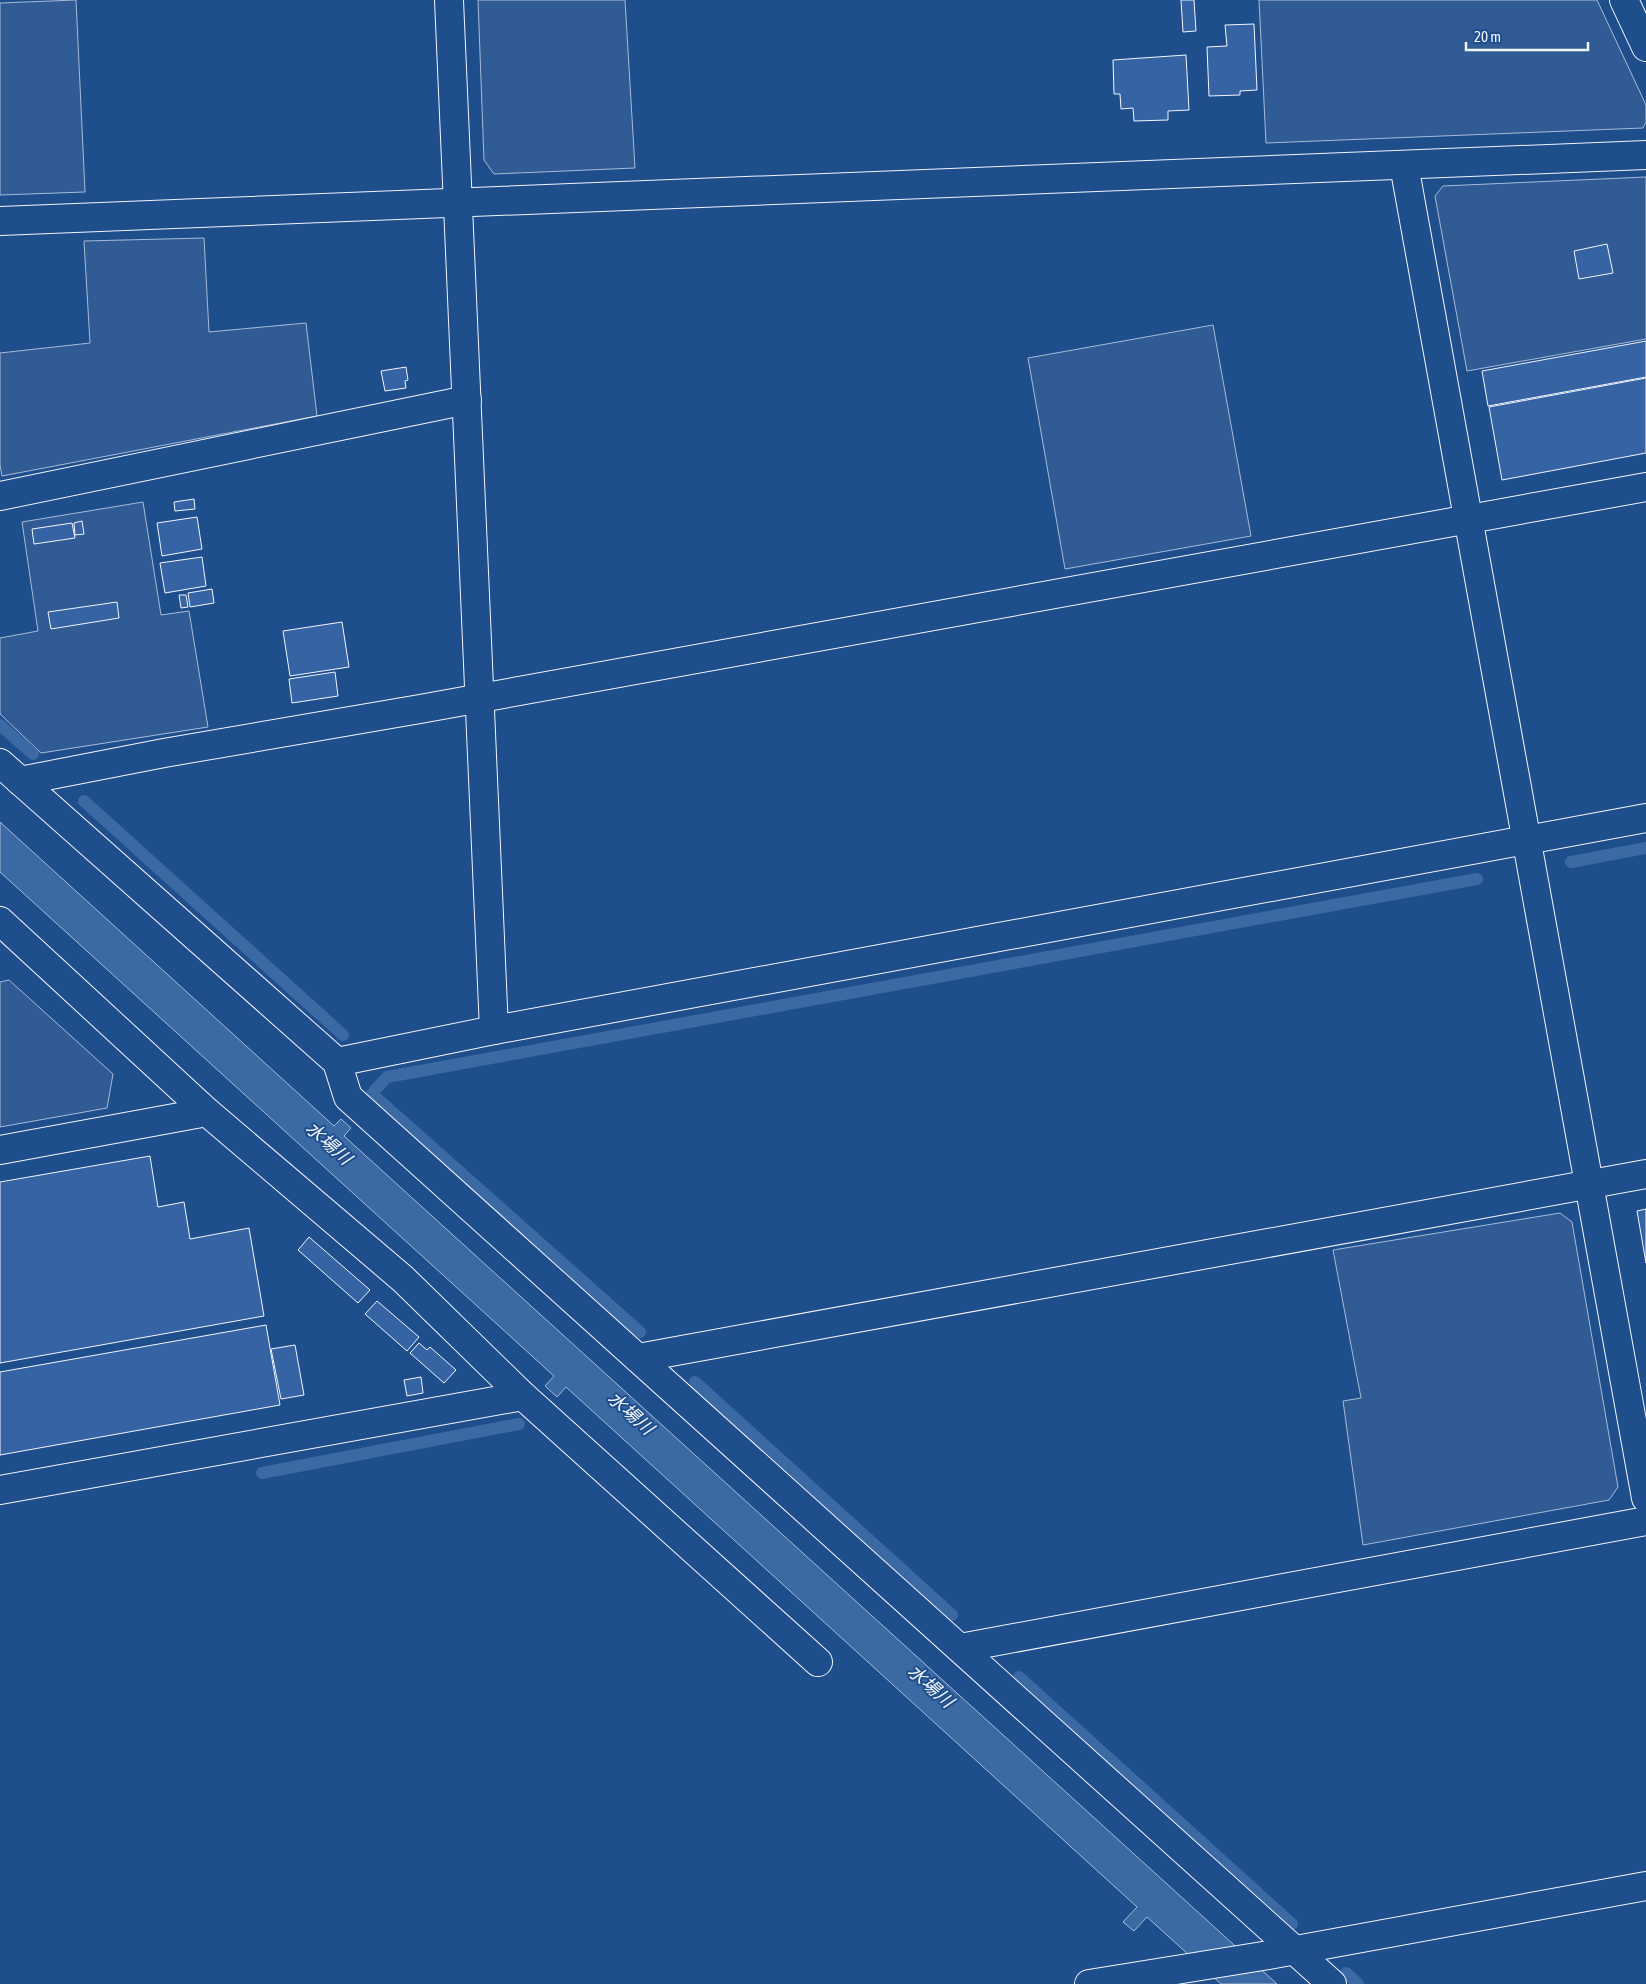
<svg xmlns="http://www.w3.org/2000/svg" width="1646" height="1984" font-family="'Asap Condensed','Noto Sans JP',sans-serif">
	<rect width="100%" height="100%" fill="#1f4e8c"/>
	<g fill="#305b95" stroke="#a8bbd7">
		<path d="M76,0L85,192L0,195V3Z"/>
		<path d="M478,0H625L635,168L494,174L484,160Z"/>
		<path d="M1259,0H1597L1646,105V122L1643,128L1266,143Z"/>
		<path d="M1646,177V339L1467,371L1435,196L1443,186Z"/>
		<path d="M204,238L209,332L306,323L317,416L2,476L0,465V353L90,343L84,241Z"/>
		<path d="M1213,325L1251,536L1065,569L1028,358Z"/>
		<path d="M143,502L161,615L189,611L208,727L41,753L0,714V638L38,631L22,522Z"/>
		<path d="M9,980L113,1074L107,1108L0,1127V982Z"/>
		<path d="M1560,1213L1572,1222L1618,1487L1609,1500L1363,1545L1343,1401L1361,1398L1333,1250Z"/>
	</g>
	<path fill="#3b69a3" stroke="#a8bbd7" d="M0,822L334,1126L341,1119L351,1128L344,1136L1277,1984H1221L1147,1917L1134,1931L1123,1922L1137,1907L566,1387L557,1397L545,1386L554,1376L0,872Z"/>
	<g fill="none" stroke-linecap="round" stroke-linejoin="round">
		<g stroke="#3b69a3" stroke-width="12">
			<path d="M0,725L33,754"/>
			<path d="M84,801L343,1035"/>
			<path d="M1571,862L1646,848"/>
			<path d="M375,1090L387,1077L1477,879"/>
			<path d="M372,1094L640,1332"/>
			<path d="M695,1382L952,1615"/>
			<path d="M262,1473L519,1424"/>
			<path d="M1019,1677L1292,1924"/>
			<path d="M1346,1973L1358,1984"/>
		</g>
	</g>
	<g fill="#3563a3" stroke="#f2f6ff">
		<path d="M1181,0H1194L1196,31L1183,32Z"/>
		<path d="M1254,24L1257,90L1240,91V95L1209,96L1207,47L1227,46L1225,25Z"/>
		<path d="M1186,55L1189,110L1168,111V120L1134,121L1133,108L1121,109L1120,94H1114L1113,60Z"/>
		<path d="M1607,244L1613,273L1579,279L1574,251Z"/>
		<path d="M1646,341V377L1488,406L1482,371Z"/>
		<path d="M406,367L408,380L405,381L406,388L385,391L381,371Z"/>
		<path d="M1646,378V453L1502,480L1489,407Z"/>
		<path d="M194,499L195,509L175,511L174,502Z"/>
		<path d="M197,517L202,549L162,556L157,523Z"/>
		<path d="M82,521L84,534L75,535L74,523Z"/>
		<path d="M72,523L75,538L34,544L32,529Z"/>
		<path d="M202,557L206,586L165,593L160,563Z"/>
		<path d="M212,589L214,603L190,607L188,593Z"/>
		<path d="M179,595H186L188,607L181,608Z"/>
		<path d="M117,602L119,618L51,629L48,612Z"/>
		<path d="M342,622L349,667L290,676L283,631Z"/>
		<path d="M335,672L338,696L292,703L289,679Z"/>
		<path d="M150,1156L158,1207L184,1202L190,1239L249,1228L264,1316L0,1363V1182Z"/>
		<path d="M1646,1209V1263L1637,1211Z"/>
		<path d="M309,1237L370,1290L358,1303L298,1250Z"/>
		<path d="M377,1301L419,1337L407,1351L365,1314Z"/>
		<path d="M266,1325L280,1405L0,1455V1372Z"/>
		<path d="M419,1343L427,1350L430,1347L456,1370L444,1383L410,1353Z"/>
		<path d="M295,1345L304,1395L281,1399L271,1349Z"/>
		<path d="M421,1377L423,1393L407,1396L404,1380Z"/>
	</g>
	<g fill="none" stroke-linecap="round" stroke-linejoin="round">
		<defs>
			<g id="minor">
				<path d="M449,0L494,1030"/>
				<path d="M1404,165L1646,1498"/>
				<path d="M0,221L1646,155"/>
				<path d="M0,496L467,400"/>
				<path d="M0,763L337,1062L348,1097L1332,1984"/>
				<path d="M20,781L164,753L420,709L1646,487"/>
				<path d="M0,921L207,1112L403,1279L523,1396L818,1662"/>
				<path d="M337,1062L494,1030L1646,818"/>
				<path d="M0,1150L207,1112"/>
				<path d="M638,1358L1646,1174"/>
				<path d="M0,1490L523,1396"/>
				<path d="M960,1648L1646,1521"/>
				<path d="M1089,1984L1269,1955L1646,1886"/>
			</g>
			<path id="tertiary" d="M1624,0L1646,47"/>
		</defs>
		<use href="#minor" stroke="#f2f6ff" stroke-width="30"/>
		<use href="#tertiary" stroke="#f2f6ff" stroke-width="30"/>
		<use href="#minor" stroke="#1f4e8c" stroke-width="28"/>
		<use href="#tertiary" stroke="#1f4e8c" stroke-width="28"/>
	</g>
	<g text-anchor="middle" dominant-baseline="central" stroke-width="4" stroke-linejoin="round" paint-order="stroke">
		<g font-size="18" font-style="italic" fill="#f2f6ff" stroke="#1f4e8c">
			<text transform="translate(329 1143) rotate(42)">水場川</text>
			<text transform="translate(631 1413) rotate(42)">水場川</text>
			<text transform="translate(931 1686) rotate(42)">水場川</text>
		</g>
	</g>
	<path d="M1466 42v8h122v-8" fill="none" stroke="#f2f6ff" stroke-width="2.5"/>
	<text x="1474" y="42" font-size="15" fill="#f2f6ff" stroke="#1f4e8c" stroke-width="4" paint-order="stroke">20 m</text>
</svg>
